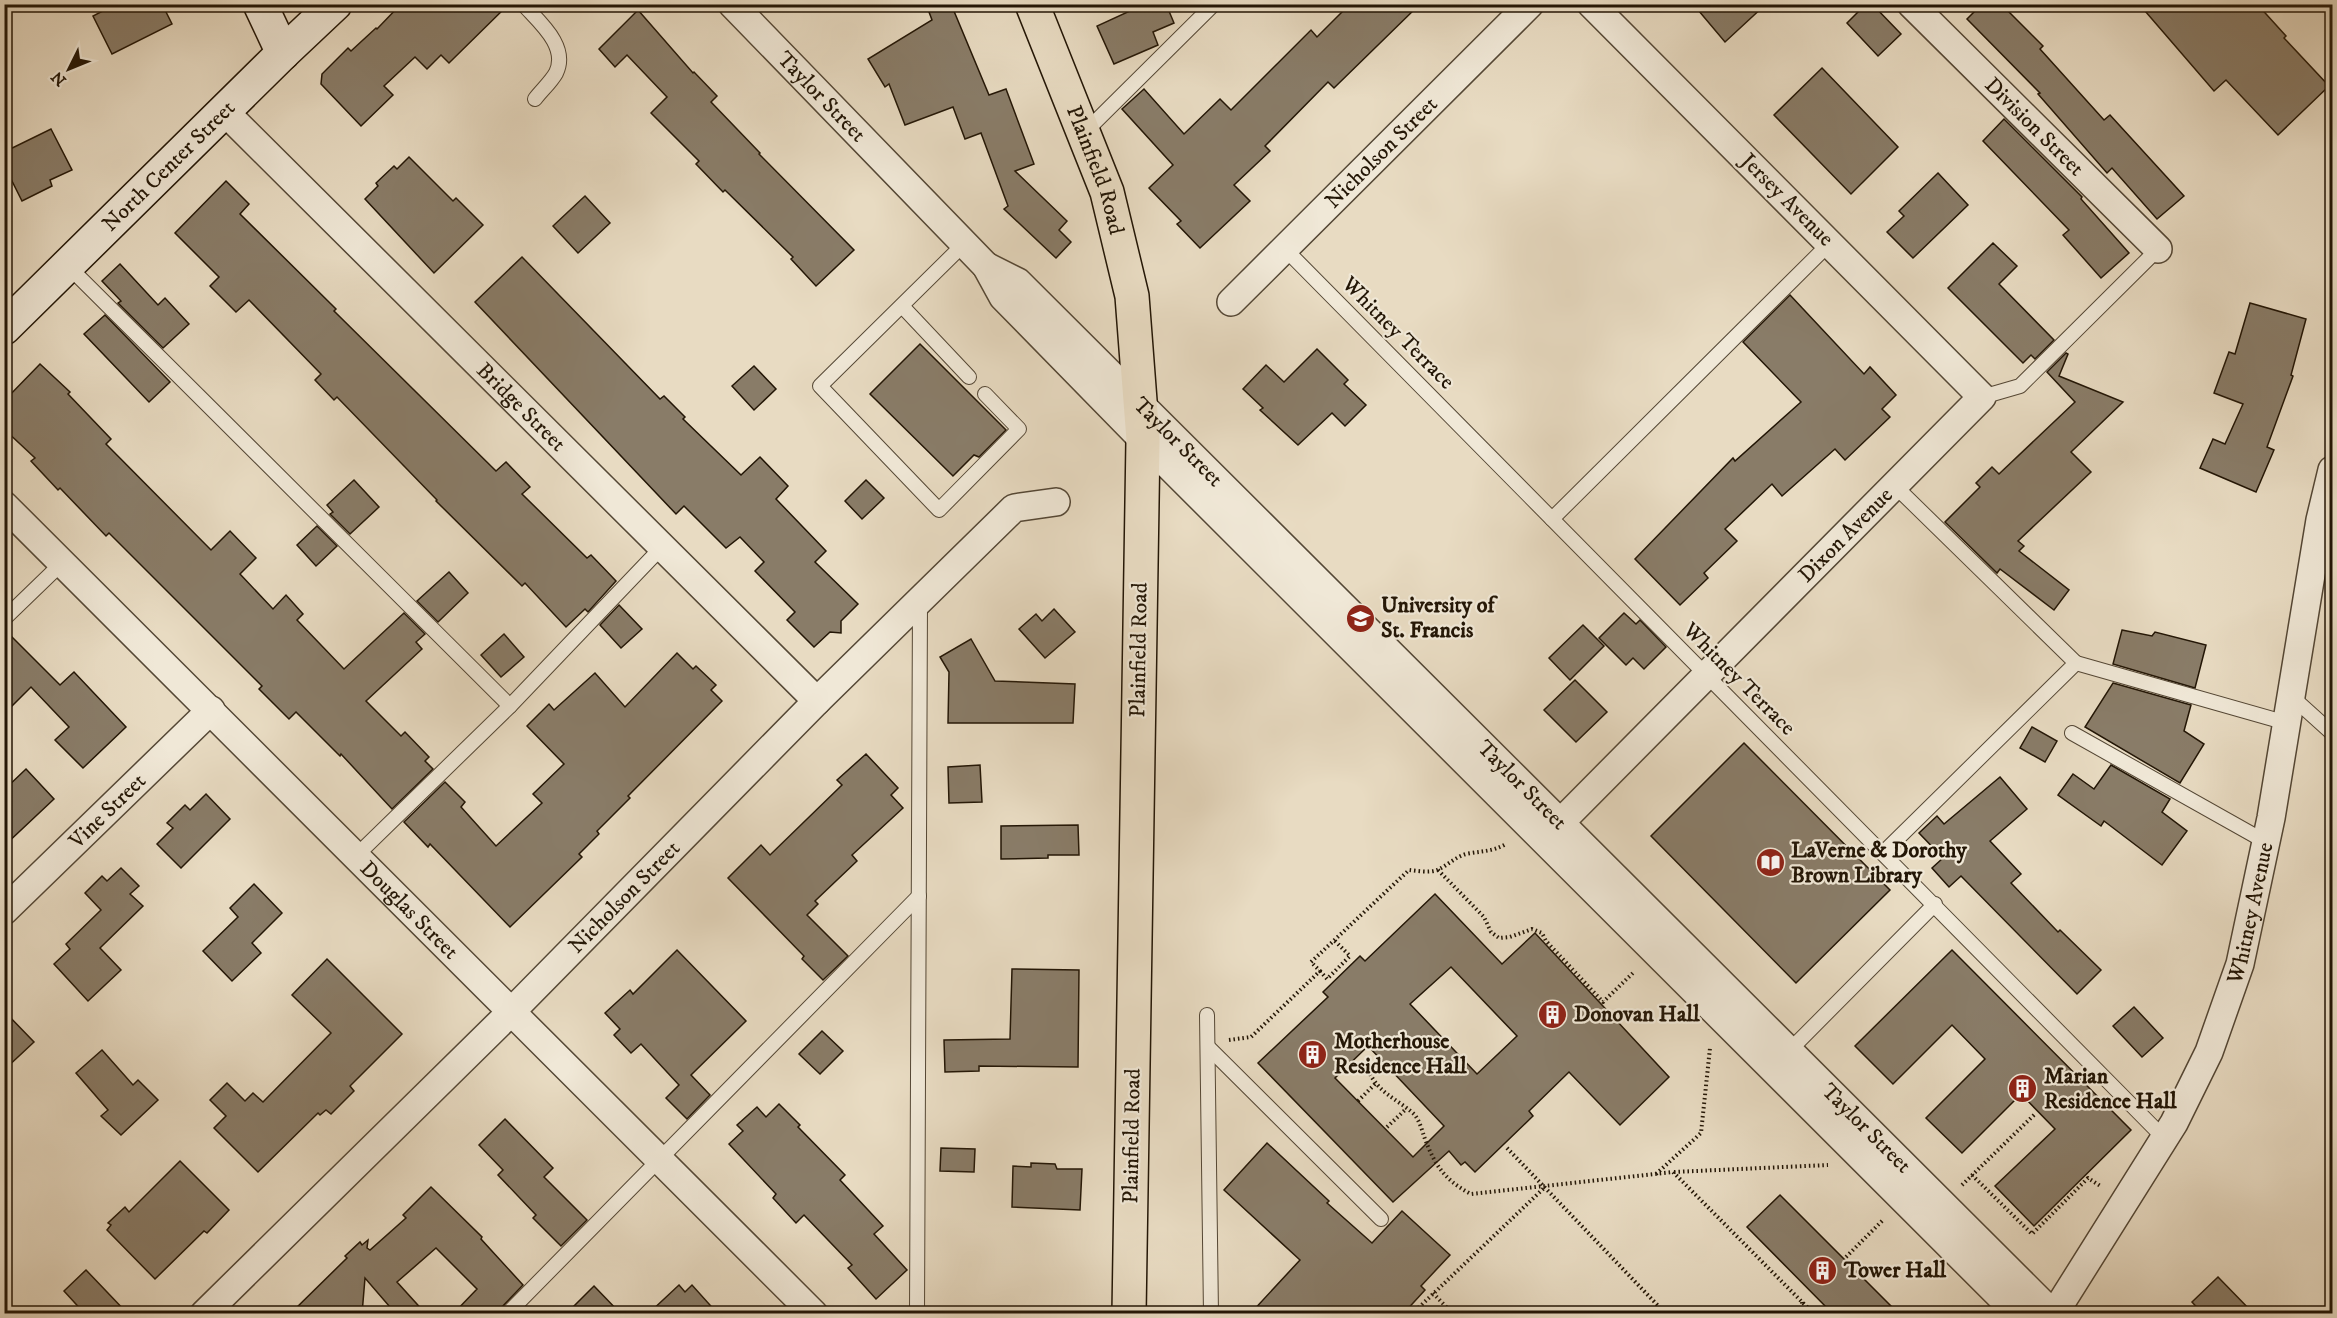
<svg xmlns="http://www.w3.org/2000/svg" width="2337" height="1318" font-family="'IM FELL DW Pica',serif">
	<rect width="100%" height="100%" fill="#e8dbc2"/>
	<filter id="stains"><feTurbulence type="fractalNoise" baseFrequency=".00333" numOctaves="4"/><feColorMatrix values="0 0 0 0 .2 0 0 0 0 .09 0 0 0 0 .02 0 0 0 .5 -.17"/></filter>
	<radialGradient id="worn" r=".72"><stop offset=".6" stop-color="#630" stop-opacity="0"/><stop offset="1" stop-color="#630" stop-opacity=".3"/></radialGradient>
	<g fill="#897c68" stroke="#231606" stroke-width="1.5" fill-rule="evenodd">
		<path d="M116,4H162L172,24L112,54L93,16Z"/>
		<path d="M401,4H509L449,63L441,55L427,69L415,57L384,86L393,95L361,126L321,84L322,74L348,48L351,51L376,28L377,29Z"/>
		<path d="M926,4H951L989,95L1006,89L1034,164L1015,171L1067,221L1059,230L1071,242L1056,258L1004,209L1008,206L981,133L965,139L953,107L905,125L889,84L885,87L868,59L932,20Z"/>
		<path d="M1145,4H1166L1174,23L1153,32L1158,45L1114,64L1097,26Z"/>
		<path d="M1350,4H1420L1334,88L1328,82L1265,146L1270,151L1234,185L1250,201L1200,248L1177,224L1181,221L1149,188L1173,165L1122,109L1144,89L1184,134L1220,99L1231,110L1311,30L1317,37Z"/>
		<path d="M1693,4H1766L1725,42Z"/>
		<path d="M1866,4H1872L1901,34L1878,56L1847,23Z"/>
		<path d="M1982,4H2001L2043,46L2040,49L2104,120L2110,115L2184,196L2157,219L2112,168L2107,173L2038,94L2040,93L1967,19Z"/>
		<path d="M2139,4H2257L2286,36L2284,38L2329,86L2278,135L2226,80L2214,91Z"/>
		<path d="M638,10L693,73L694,72L717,96L711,102L760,153L759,154L854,250L816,286L791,259L793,257L725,190L723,192L696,164L699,161L651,113L667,97L627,55L615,67L599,49Z"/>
		<path d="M1822,68L1898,147L1851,194L1774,115Z"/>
		<path d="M2004,119L2082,197L2081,199L2129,253L2101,278L2063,235L2069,230L1983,141Z"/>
		<path d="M51,129L72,170L50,180L52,186L22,201L4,165V152Z"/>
		<path d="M409,157L453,201L456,198L483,225L434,273L365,199L378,186L376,183L394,166L397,169Z"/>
		<path d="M1938,173L1968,205L1913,258L1887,232L1904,216L1899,211Z"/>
		<path d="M226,181L249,204L240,214L336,309L334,311L496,471L506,462L530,487L522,494L587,558L591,555L616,581L588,612L585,609L566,627L525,583L522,586L436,501L437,500L337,397L334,400L315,380L321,374L249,300L236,312L210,286L219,277L175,233Z"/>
		<path d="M585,196L610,223L578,253L553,226Z"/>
		<path d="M1993,243L2017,266L1999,284L2054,340L2035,359L2031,355L2023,363L1948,288Z"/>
		<path d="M522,257L660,399L664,396L685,417L683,419L741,475L760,457L788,486L776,499L826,551L815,562L858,604L841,621V633L830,632L814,647L787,620L795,612L755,571L764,562L740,537L726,548L684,506L676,514L475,302Z"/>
		<path d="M120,264L158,305L165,298L189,324L163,348L118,303L121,301L102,281Z"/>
		<path d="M1790,295L1864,374L1870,367L1896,395L1882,409L1890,417L1845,460L1835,449L1782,496L1772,484L1725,529L1737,541L1704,573L1708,578L1680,605L1635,559L1733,458L1735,461L1801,402L1743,342Z"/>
		<path d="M2250,303L2306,319L2291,375L2293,376L2267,447L2274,450L2256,492L2200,468L2213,439L2225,444L2243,404L2214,393L2229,352L2235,354Z"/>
		<path d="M105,315L170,382L149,402L84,334Z"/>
		<path d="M920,344L1006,430L979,457L974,455L953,476L870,394Z"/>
		<path d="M1317,349L1348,380L1344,384L1366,405L1345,426L1332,413L1298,445L1260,410L1263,408L1243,389L1266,365L1284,382Z"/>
		<path d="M2066,353L2068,354L2059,376L2123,402L2071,452L2091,472L2018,541L2024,546L2019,551L2069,590L2054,610L2000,569L1997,573L1945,522L1980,487L1976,483L1992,467L1999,474L2075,402L2047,372Z"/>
		<path d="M40,364L70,392L68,394L111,439L106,444L211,550L230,531L256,558L240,574L273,609L286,595L303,614L297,620L344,669L404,613L425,634L416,642L422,649L366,701L401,736L405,732L429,757L425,761L433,769L392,809L341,754L340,756L296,712L289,719L259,689L262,686L109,533L106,536L60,488L58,490L31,461L35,458L4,429V401Z"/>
		<path d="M754,366L776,389L754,410L732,386Z"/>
		<path d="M354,480L379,507L350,534L330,514L333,512L327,505Z"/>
		<path d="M866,480L884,498L862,519L845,501Z"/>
		<path d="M317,526L337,546L316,566L297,545Z"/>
		<path d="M449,572L468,593L438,622L417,601Z"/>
		<path d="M619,605L642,629L621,648L600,625Z"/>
		<path d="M1054,609L1075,632L1045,658L1019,629L1036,614L1042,621Z"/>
		<path d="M1624,613L1636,624L1640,620L1666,647L1644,669L1633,658L1626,665L1599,638Z"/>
		<path d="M1583,625L1604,646L1570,680L1549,658Z"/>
		<path d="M4,629L60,685L74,672L126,727L83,768L55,740L69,727L31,687L4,714Z"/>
		<path d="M2122,630L2152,636L2155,632L2206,645L2195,688L2113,664Z"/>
		<path d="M504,634L524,657L501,677L481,655Z"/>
		<path d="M971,639L995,681L1075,684L1073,723H948L949,672L940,657Z"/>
		<path d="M677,653L693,669L696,666L716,685L711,690L722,701L628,796L630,798L597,831L599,834L579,854L582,857L510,927L430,844L428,847L404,822L445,782L465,802L461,807L496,846L542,803L533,794L564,764L527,726L549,704L554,710L595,673L625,707Z"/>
		<path d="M1575,680L1607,712L1576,742L1544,710Z"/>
		<path d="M2113,683L2191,705L2184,731L2204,744L2180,783L2085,727Z"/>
		<path d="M2032,727L2057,741L2045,762L2020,748Z"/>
		<path d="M1744,743L1890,890L1796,983L1651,836Z"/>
		<path d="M866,754L898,788L891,795L903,808L852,855L857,861L815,901L818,904L807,915L848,956L823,980L802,959L804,956L728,878L761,845L770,855L842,785L837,780Z"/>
		<path d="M980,765L982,802L949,803L948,767Z"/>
		<path d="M2111,765L2170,799L2162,812L2187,831L2162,865L2104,821L2101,826L2058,795L2073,774L2094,789Z"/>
		<path d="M26,769L54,799L4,846V790Z"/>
		<path d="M2000,777L2027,809L1990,841L2021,874L2011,883L2058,932L2060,930L2101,970L2077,994L1961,876L1949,887L1932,868L1943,858L1919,833L1937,816L1944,824Z"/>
		<path d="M206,794L230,819L181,868L157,844L173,828L167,823L185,805L190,810Z"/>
		<path d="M1078,825L1079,855H1048V858L1001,859V826Z"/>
		<path d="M121,868L139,886L130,894L143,906L100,948L121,970L88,1001L54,964L70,949L66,944L101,910L85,893L102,876L107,881Z"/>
		<path d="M254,884L282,913L252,943L261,953L232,981L203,951L238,917L230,908Z"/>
		<path d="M1435,894L1502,964L1535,933L1669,1077L1620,1125L1569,1072L1529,1111L1533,1116L1475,1172L1465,1162L1461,1165L1449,1151L1393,1202L1258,1063L1328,997L1323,992L1360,956L1365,961ZM1451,967L1517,1036L1477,1074L1410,1004ZM1368,1046L1444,1126L1413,1157L1335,1078Z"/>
		<path d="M677,950L746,1021L691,1075L710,1095L687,1119L666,1098L679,1085L641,1044L631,1053L614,1035L620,1029L605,1013L630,990L633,994Z"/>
		<path d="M1952,950L2131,1130L2034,1226L1995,1186L2055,1129L2021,1094L1962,1153L1926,1118L1985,1059L1952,1025L1893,1084L1855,1046Z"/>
		<path d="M327,959L402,1034L350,1086L354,1091L331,1114L326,1110L320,1115L318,1113L258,1172L214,1128L226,1116L210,1100L227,1083L245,1101L253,1093L263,1102L331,1033L292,995Z"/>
		<path d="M1012,969L1079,970L1078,1067L979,1066V1071L945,1072L944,1040L1010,1039Z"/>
		<path d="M2134,1007L2163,1038L2142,1057L2113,1026Z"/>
		<path d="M4,1011L34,1042L4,1070Z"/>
		<path d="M822,1031L843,1051L820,1074L799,1054Z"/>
		<path d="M102,1050L133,1085L138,1080L158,1100L121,1135L101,1116L108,1110L76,1073Z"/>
		<path d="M779,1104L800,1125L798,1127L845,1175L840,1180L883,1226L874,1234L907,1270L876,1299L848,1268L852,1265L804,1215L796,1223L773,1198L776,1194L729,1144L743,1131L737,1125L757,1107L766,1117Z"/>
		<path d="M505,1119L553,1168L544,1177L587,1220L561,1246L533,1218L536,1215L498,1175L503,1170L479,1145Z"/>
		<path d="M1267,1143L1329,1201L1327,1203L1372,1243L1402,1211L1450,1255L1421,1286L1425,1290L1403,1314H1250L1300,1260L1224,1190Z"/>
		<path d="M941,1148L975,1149L974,1172L940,1171Z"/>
		<path d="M180,1161L229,1210L207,1233L204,1231L155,1279L107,1230L111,1225L108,1223L125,1207L129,1212Z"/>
		<path d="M1031,1163L1055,1164L1057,1169H1082L1080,1210L1012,1207L1013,1166L1031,1167Z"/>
		<path d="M431,1187L482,1237L481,1239L523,1285L501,1308L498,1314H453L477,1289L436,1248L397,1282L426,1314H396L365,1278L362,1314H290L347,1258L345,1256L360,1242L362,1245L368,1240L367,1248L370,1250L406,1218L403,1215Z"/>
		<path d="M1780,1195L1899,1314H1833L1747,1227Z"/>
		<path d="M86,1270L128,1314H85L64,1291Z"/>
		<path d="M2218,1277L2254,1314H2203L2192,1302Z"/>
		<path d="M679,1285L685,1292L692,1285L718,1314H648Z"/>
		<path d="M594,1286L621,1314H566Z"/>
	</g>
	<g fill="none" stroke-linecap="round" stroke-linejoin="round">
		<defs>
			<g id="lane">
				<path d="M523,4C539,22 569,46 556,73C551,82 541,91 535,99"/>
				<path d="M1084,133L1214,4"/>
				<path d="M964,244L820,386L939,510L1019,429L985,394"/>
				<path d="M1285,249L2165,1139"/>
				<path d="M68,266L510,706"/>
				<path d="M902,306L969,377"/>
				<path d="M1982,397L2020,386L2158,249"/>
				<path d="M1552,519L1830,243"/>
				<path d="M4,619L62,563"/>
				<path d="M2076,663L2287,723"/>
				<path d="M2291,696L2332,733"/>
				<path d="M2072,733L2266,842"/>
				<path d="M1883,853L2076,663L1895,486"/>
				<path d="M356,856L510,706L662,547"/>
				<path d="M1207,1015L1211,1314"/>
				<path d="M1208,1047L1381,1219"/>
				<path d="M1786,1054L1935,904"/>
				<path d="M507,1314L919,896"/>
				<path d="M917,1314L920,602"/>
			</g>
			<g id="street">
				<path id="s1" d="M732,4L986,266L1003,297L1143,440L2018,1314"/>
				<path id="s2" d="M1911,4L2158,249"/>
				<path id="s3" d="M225,112L817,701"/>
				<path id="s4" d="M986,266L1018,282L2053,1314"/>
				<path id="s5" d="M1231,302L1530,4"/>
				<path id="s6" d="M4,505L814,1314"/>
				<path id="s7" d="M1547,836L1982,397L1591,4"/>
				<path id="s8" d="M4,911L211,710"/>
				<path id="s9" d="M204,1314L512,1011L817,701L1014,508L1056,502"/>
				<path id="s10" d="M2054,1314L2174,1123L2209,1052L2240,964L2271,818L2320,520L2332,470"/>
			</g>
			<g id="secondary">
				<path d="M260,4L283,53"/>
				<path id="s11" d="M4,328L283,53L335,4"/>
			</g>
			<g id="primary">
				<path id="s12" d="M1032,4L1107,192L1132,296L1143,440L1129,1314"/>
			</g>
		</defs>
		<use href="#lane" stroke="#544735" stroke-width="16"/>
		<use href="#street" stroke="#544735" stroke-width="30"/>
		<use href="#secondary" stroke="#231606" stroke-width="36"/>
		<use href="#primary" stroke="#231606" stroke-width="36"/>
		<g stroke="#231606" stroke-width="4" stroke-dasharray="1.5 3" stroke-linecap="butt">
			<path d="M1438,870L1484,917L1491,932L1499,938L1510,937L1532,929L1542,933L1546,941L1603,1002L1634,972"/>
			<path d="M1320,971L1327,979L1350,956L1334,940"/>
			<path d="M1229,1040L1251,1037L1320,971L1311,962L1409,870C1418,871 1429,873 1437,870C1447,866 1455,857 1466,854C1480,851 1492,852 1506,844"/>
			<path d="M1368,1070C1379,1094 1396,1098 1414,1114C1420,1121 1422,1131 1425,1139C1435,1166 1446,1181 1471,1194L1673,1172L1814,1314"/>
			<path d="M1358,1101L1375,1084"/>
			<path d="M1387,1127L1406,1109"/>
			<path d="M1507,1148L1666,1314"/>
			<path d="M1674,1172L1828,1165"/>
			<path d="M1656,1174L1701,1133L1710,1048"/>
			<path d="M1972,1175L2032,1234L2088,1178L2102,1187"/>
			<path d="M1962,1185L2035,1114"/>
			<path d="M1846,1257L1884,1219"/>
			<path d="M1433,1293L1453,1314"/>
			<path d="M1802,1302L1803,1314"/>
			<path d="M1412,1314L1544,1188"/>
		</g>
		<use href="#lane" stroke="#f0e8d7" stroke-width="14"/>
		<use href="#street" stroke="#f0e8d7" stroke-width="27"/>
		<use href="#secondary" stroke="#f0e8d7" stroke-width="33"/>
		<use href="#primary" stroke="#e8dbc2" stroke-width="33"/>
	</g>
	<defs>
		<symbol id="university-disc" viewBox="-11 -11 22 22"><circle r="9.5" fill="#8f2418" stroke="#f0e8d7"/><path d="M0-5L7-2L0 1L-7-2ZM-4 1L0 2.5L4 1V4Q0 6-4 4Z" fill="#fff"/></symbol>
		<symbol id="library-disc" viewBox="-11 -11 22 22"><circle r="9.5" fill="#8f2418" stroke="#f0e8d7"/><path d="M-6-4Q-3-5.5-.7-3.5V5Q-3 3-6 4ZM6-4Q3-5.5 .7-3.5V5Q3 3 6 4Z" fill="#fff"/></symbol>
		<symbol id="building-disc" viewBox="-11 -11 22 22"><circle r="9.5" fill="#8f2418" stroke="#f0e8d7"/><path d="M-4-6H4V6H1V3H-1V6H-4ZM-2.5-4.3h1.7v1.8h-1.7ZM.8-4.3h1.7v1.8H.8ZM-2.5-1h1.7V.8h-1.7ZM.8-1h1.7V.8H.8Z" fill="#fff"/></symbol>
	</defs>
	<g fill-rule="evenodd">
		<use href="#university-disc" x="1344" y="602" width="33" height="33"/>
		<use href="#library-disc" x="1754" y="846" width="33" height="33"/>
		<use href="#building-disc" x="1536" y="998" width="33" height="33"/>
		<use href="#building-disc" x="1296" y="1038" width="33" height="33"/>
		<use href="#building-disc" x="2006" y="1072" width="33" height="33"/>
		<use href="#building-disc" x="1806" y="1254" width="33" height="33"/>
	</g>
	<g text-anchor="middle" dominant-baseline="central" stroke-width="4.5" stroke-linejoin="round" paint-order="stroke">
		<g font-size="22" fill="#231606" stroke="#f0e8d7">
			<text stroke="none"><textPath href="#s1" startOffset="129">Taylor Street</textPath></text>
			<text stroke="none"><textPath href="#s2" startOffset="174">Division Street</textPath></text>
			<text stroke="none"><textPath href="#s5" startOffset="212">Nicholson Street</textPath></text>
			<text stroke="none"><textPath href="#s11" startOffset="231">North Center Street</textPath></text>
			<text stroke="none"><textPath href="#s12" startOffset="178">Plainfield Road</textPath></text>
			<text transform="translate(1787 200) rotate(45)">Jersey Avenue</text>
			<text transform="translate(1398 333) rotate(45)">Whitney Terrace</text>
			<text stroke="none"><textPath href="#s3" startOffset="418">Bridge Street</textPath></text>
			<text stroke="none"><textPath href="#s4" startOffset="262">Taylor Street</textPath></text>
			<text stroke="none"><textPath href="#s7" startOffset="424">Dixon Avenue</textPath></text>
			<text transform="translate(1139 650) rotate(-89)">Plainfield Road</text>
			<text transform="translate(1739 679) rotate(45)">Whitney Terrace</text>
			<text stroke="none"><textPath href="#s4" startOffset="748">Taylor Street</textPath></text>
			<text stroke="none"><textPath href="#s8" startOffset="144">Vine Street</textPath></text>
			<text stroke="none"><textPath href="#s9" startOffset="592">Nicholson Street</textPath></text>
			<text stroke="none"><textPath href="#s6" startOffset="573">Douglas Street</textPath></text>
			<text stroke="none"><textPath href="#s10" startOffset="450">Whitney Avenue</textPath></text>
			<text stroke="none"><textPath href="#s4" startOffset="1234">Taylor Street</textPath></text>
			<text transform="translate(1132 1136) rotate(-89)">Plainfield Road</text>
		</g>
		<g font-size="22" font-weight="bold" fill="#231606" stroke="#f0e8d7" text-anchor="start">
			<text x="1381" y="605">University of<tspan x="1381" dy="25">St. Francis</tspan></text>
			<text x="1791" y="850">LaVerne &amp; Dorothy<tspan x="1791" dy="25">Brown Library</tspan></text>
			<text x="1574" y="1014">Donovan Hall</text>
			<text x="1334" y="1041">Motherhouse<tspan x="1334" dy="25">Residence Hall</tspan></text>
			<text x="2044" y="1076">Marian<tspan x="2044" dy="25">Residence Hall</tspan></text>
			<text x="1844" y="1270">Tower Hall</text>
		</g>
	</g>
	<rect width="2337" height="1318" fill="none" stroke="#e8dbc2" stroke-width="24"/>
	<rect x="6" y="6" width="2325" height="1306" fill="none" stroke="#231606" stroke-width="3"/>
	<rect x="12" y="12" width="2313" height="1294" fill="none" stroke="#231606" stroke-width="1.5"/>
	<g transform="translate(69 69) rotate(227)" stroke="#f0e8d7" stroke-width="4.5" paint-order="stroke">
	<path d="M0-4.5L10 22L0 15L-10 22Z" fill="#231606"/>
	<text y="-9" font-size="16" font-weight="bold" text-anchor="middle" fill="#231606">N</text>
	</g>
	<rect width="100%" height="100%" filter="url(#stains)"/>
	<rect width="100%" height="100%" fill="url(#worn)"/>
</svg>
